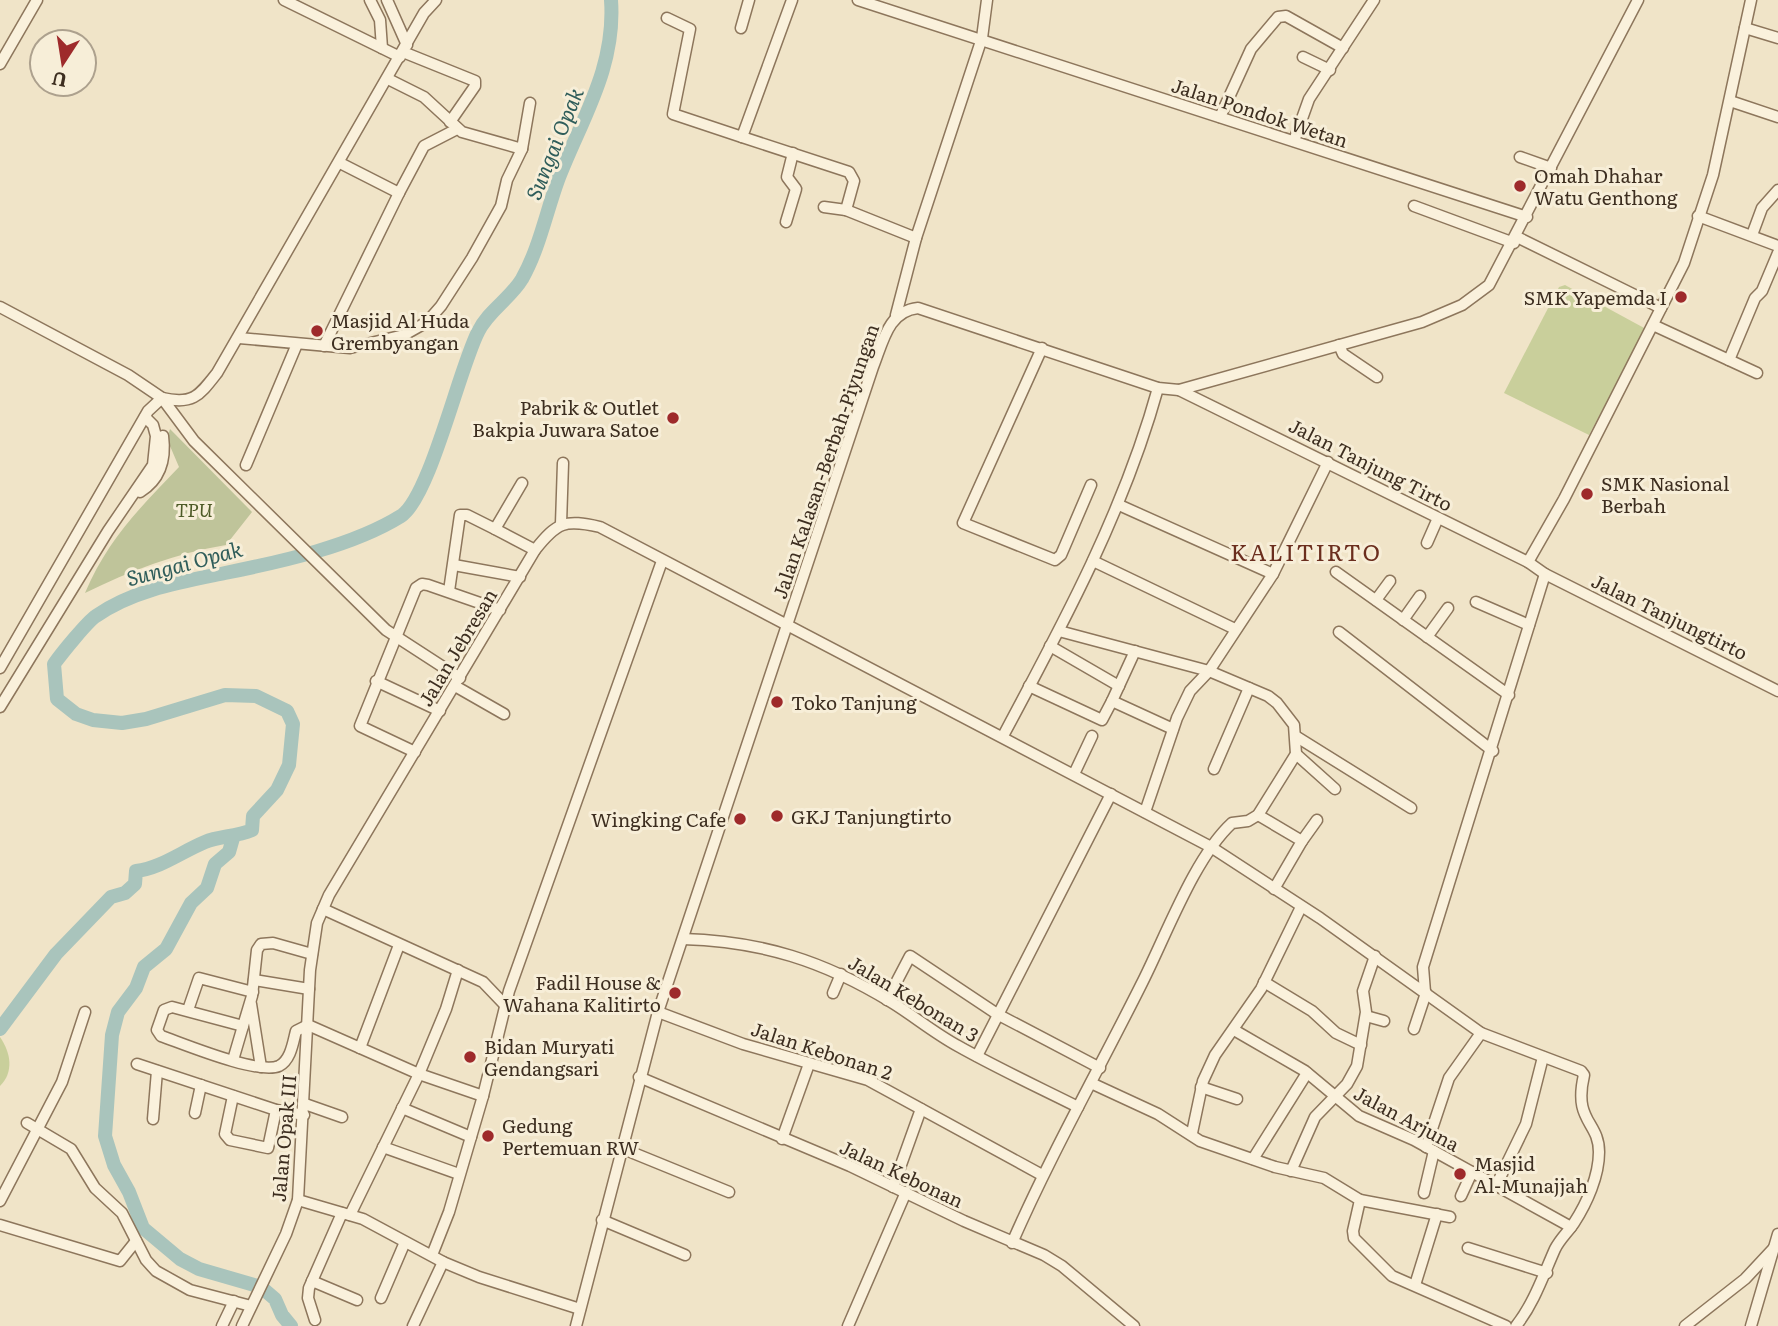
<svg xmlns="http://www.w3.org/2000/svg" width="1778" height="1326" font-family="Literata,serif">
	<rect width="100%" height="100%" fill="#f0e4c8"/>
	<g fill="#c9cf9b">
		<path d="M1565,285L1646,329L1589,435L1504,393L1559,287Z"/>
		<path d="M0,1037C11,1053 14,1072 0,1086Z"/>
	</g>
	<path fill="#bfc49a" d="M170,429L252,512L226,545C176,553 130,571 85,593C108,539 139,509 179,467L167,439Z"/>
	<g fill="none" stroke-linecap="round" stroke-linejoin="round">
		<g stroke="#a9c4bc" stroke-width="14">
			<path d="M233,838L229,852L215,864L207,888L191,903L166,949L144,967L136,988L118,1012L112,1035L105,1136L114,1165L129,1192L143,1228L180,1259L199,1269L261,1287L275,1299L282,1315L291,1326"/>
			<path d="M0,1029L56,954L111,897L125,893L135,884L136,871C161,868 181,852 205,842C219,836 235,837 252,830L253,816L277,790L289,765L293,724L287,711L256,696L225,695L146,719L122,723L93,720L76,714L57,699L54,664C62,653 87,622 96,616C133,590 181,582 225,573C280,562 353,546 401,516C430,497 459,369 478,332C488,311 510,299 522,279C539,249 546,213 558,180C581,120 616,68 611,0"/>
		</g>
		<defs>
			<g id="minor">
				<path d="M284,0L400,57"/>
				<path d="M370,0L380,20L382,48"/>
				<path d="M387,0L407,45"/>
				<path d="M792,0L742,137L849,172L854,181L846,210L916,238"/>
				<path d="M858,0L1527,217"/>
				<path d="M667,18L690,29L673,114L742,137"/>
				<path d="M741,28L749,0"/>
				<path d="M1745,28L1778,38"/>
				<path d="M403,52L475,81V86L450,122"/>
				<path d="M1303,57L1330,70"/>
				<path d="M0,64L37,0"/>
				<path d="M388,79L424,97L462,132L522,149"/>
				<path d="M1730,101L1778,117"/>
				<path d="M1220,117L1251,49L1278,17L1286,16L1343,48"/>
				<path d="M1294,141L1309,99L1374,0"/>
				<path d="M1520,157L1551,168"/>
				<path d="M399,193L424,146L457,129"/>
				<path d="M1414,206L1514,243"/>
				<path d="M824,207L846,210"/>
				<path d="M1698,216L1778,246"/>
				<path d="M786,222L796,189L787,177L793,153"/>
				<path d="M1752,235L1762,208L1778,190"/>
				<path d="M1517,237L1661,308"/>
				<path d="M0,307L128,375L162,398L194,441L386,630L460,678"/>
				<path d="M896,315L916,238L982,38L987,0"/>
				<path d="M1653,325L1757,373"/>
				<path d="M239,338L350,348L404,335L427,322L441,306L472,258L501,206L507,180L522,149L530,103"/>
				<path d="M1339,345L1343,354L1377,377"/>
				<path d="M324,346L399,193L340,163"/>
				<path d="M1042,348L963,523L1055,560L1061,555L1091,485"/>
				<path d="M1729,360L1755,298L1762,291L1778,253"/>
				<path d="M1179,390L1528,562L1545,574L1778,691"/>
				<path d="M162,398C193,405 199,396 217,373L424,13L436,0"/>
				<path d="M246,465L297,344"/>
				<path d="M522,483L495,529L535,550"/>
				<path d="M140,492C161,479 166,459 163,436"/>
				<path d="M1119,505L1273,574"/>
				<path d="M561,524L563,463"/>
				<path d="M1427,543L1438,518"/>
				<path d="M1093,561L1235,629"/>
				<path d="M1528,562L1564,499L1684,263L1713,175L1751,0"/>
				<path d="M454,565L520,577"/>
				<path d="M1336,572L1509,695"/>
				<path d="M449,591L460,515H467L495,529"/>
				<path d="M1376,600L1390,581"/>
				<path d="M1476,602L1529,625"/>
				<path d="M1403,620L1420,596"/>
				<path d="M1339,632L1493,751"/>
				<path d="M1427,637L1448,608"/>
				<path d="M1050,646L1119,686"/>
				<path d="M1135,651L1112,701L1173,729"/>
				<path d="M0,668L148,411L162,398"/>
				<path d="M376,681L440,711"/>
				<path d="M455,686L504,714"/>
				<path d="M1029,686L1102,720L1112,701"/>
				<path d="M0,707L108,531L153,465L156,436L153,425L145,417"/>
				<path d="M1003,736C1063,624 1124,511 1158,388"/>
				<path d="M1297,737L1411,808"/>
				<path d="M415,752L360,726L416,588L422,584L428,585L500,610"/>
				<path d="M1296,754L1335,789"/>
				<path d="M1214,769L1249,688"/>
				<path d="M1074,774L1092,736"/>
				<path d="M1145,812L1177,718L1190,691L1209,671L1273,574L1328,462"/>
				<path d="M1258,815L1302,841L1274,889"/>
				<path d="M1302,841L1317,820"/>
				<path d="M323,909L483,982L505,1005"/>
				<path d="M683,939C761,941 824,961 891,1002C914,1016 934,1033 958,1046C997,1068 1038,1087 1078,1107"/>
				<path d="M312,954L273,943L261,944L257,950L252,996L243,1026L172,1007L164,1010L157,1030L161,1036C184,1044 258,1075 279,1066C291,1060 293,1042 296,1031L308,1025L419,1074L350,1215"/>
				<path d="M458,970L446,1009L419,1074L483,1096"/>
				<path d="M254,980L309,989"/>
				<path d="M1264,982L1312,1011L1336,1033L1361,1045"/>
				<path d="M1425,992L1423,967L1545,574"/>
				<path d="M833,993L841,974"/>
				<path d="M887,1000L910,956L997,1014L1100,1068"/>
				<path d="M251,1004L261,1067"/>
				<path d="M188,1010L199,978L253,992"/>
				<path d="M658,1012L743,1044L868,1080L1042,1175"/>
				<path d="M1366,1016L1384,1021"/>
				<path d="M1414,1029L1426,993"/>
				<path d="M1234,1030L1305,1071L1359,1116L1414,1140L1571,1227"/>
				<path d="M360,1048L399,945"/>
				<path d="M977,1056L1111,794"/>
				<path d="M233,1060L243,1026"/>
				<path d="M137,1064L276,1110L304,1115"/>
				<path d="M639,1077L850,1166L964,1221L1044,1255L1062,1266L1134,1326"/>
				<path d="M1091,1083L1158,1114L1200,1141L1275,1167L1324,1178L1360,1200L1353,1231L1354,1238L1392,1276L1506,1326"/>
				<path d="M1201,1087L1237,1099"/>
				<path d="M233,1096L225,1134L230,1140L268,1148L276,1110"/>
				<path d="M305,1104L342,1117"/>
				<path d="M402,1108L471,1137"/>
				<path d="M195,1113L201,1085"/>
				<path d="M153,1119L157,1071"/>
				<path d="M27,1123L71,1149L95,1188L122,1213L146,1260L156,1271L190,1290L251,1306"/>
				<path d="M1192,1133L1203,1081L1215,1055L1261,989L1301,907"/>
				<path d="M782,1139L809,1064"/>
				<path d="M383,1147L459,1174"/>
				<path d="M1426,1147L1449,1078L1481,1033"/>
				<path d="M621,1148L729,1192"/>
				<path d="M1253,1159L1307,1073"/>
				<path d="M1291,1171L1315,1117L1347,1084L1357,1066L1366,1012L1363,991L1375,956"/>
				<path d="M1496,1186L1526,1124L1543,1057"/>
				<path d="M893,1187L921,1109"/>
				<path d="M1424,1193L1434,1151"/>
				<path d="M1461,1196L1472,1172"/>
				<path d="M298,1200L363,1219L443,1262L479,1277L580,1309"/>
				<path d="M1360,1200L1450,1217"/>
				<path d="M0,1201L62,1082L85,1012"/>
				<path d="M602,1220L685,1255"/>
				<path d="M0,1225L120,1261L136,1241"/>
				<path d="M1012,1243C1051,1154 1098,1071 1141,985C1166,936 1194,858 1232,823L1248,821L1258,815L1296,754L1294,725L1277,703L1268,696L1209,671L1059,631"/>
				<path d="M1468,1248L1547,1273"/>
				<path d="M432,1255L449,1212L483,1096L509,991L662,561"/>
				<path d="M312,1281L357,1300"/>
				<path d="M1415,1285L1437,1214"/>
				<path d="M381,1298L405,1242"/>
				<path d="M315,1320L308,1298L309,1288L342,1213"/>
				<path d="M222,1326L234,1301"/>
				<path d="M242,1326L286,1234L298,1200L310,970L317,923L329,895L535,550C557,522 565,519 600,527L1211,847L1320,918L1481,1033L1581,1071L1584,1075C1573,1122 1599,1121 1599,1152C1599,1176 1587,1203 1574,1223C1568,1232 1560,1239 1555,1249C1543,1276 1534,1303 1516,1326"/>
				<path d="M413,1326L443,1262"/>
				<path d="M576,1326L658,1012L873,367C883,342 888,311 918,308L1158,388L1179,390L1422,322L1462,305L1489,285L1638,0"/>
				<path d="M848,1326L906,1192"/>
				<path d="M1685,1326L1745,1279L1774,1248"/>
				<path d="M1751,1326L1778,1234"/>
			</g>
		</defs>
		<use href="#minor" stroke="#8d765c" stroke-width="13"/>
		<use href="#minor" stroke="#faf1dc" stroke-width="10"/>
	</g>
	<g fill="#9e2a2b" stroke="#f7eed8" stroke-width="2.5">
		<circle cx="1520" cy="186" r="7"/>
		<circle cx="1681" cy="297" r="7"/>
		<circle cx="317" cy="331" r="7"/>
		<circle cx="673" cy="418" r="7"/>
		<circle cx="1587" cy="494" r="7"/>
		<circle cx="777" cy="702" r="7"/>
		<circle cx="777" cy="816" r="7"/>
		<circle cx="740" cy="819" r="7"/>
		<circle cx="675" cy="993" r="7"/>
		<circle cx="470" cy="1057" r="7"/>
		<circle cx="488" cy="1136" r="7"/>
		<circle cx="1460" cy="1174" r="7"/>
	</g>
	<g text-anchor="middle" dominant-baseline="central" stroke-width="6" stroke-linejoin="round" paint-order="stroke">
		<g font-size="19" fill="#3d2e20" stroke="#f7eed8">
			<text transform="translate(1260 112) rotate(18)">Jalan Pondok Wetan</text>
			<text transform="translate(825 461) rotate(-71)">Jalan Kalasan-Berbah-Piyungan</text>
			<text transform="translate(1371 464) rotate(27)">Jalan Tanjung Tirto</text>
			<text transform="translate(1670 616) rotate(26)">Jalan Tanjungtirto</text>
			<text transform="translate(457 647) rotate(-59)">Jalan Jebresan</text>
			<text transform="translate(914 998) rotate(31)">Jalan Kebonan 3</text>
			<text transform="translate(822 1050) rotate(18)">Jalan Kebonan 2</text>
			<text transform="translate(1407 1118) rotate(28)">Jalan Arjuna</text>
			<text transform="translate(283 1138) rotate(-85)">Jalan Opak III</text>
			<text transform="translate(902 1173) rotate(25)">Jalan Kebonan</text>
		</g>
		<g font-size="19" fill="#3d2e20" stroke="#f7eed8" text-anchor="start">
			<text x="1534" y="175">Omah Dhahar<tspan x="1534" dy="22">Watu Genthong</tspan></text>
			<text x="1667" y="297" text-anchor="end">SMK Yapemda I</text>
			<text x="331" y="320">Masjid Al Huda<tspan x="331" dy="22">Grembyangan</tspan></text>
			<text x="659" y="407" text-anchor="end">Pabrik &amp; Outlet<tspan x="659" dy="22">Bakpia Juwara Satoe</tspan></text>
			<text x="1601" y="483">SMK Nasional<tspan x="1601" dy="22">Berbah</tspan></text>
			<text x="791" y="702">Toko Tanjung</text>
			<text x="791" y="816">GKJ Tanjungtirto</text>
			<text x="726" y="819" text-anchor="end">Wingking Cafe</text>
			<text x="661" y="982" text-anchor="end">Fadil House &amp;<tspan x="661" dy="22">Wahana Kalitirto</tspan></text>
			<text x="484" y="1046">Bidan Muryati<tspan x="484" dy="22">Gendangsari</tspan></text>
			<text x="502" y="1125">Gedung<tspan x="502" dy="22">Pertemuan RW</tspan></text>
			<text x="1474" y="1163">Masjid<tspan x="1474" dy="22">Al-Munajjah</tspan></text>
		</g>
		<g font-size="19" font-style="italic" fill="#4d5a26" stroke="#f7eed8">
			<text x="194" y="509">TPU</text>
		</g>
		<g font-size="21" font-style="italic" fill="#2f5d5a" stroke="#f7eed8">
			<text transform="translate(553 143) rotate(-68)">Sungai Opak</text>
			<text transform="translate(184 562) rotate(-15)">Sungai Opak</text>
		</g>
		<g font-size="23" letter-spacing="2" fill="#6b2e1e" stroke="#f7eed8">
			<text x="1306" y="551">KALITIRTO</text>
		</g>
	</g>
	<g transform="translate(63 63) rotate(192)"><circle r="33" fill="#f7eed8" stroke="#ada18e" stroke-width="2"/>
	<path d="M0-5L12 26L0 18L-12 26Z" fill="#9e2a2b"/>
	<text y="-10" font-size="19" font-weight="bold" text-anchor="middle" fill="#3d2e20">U</text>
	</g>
</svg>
